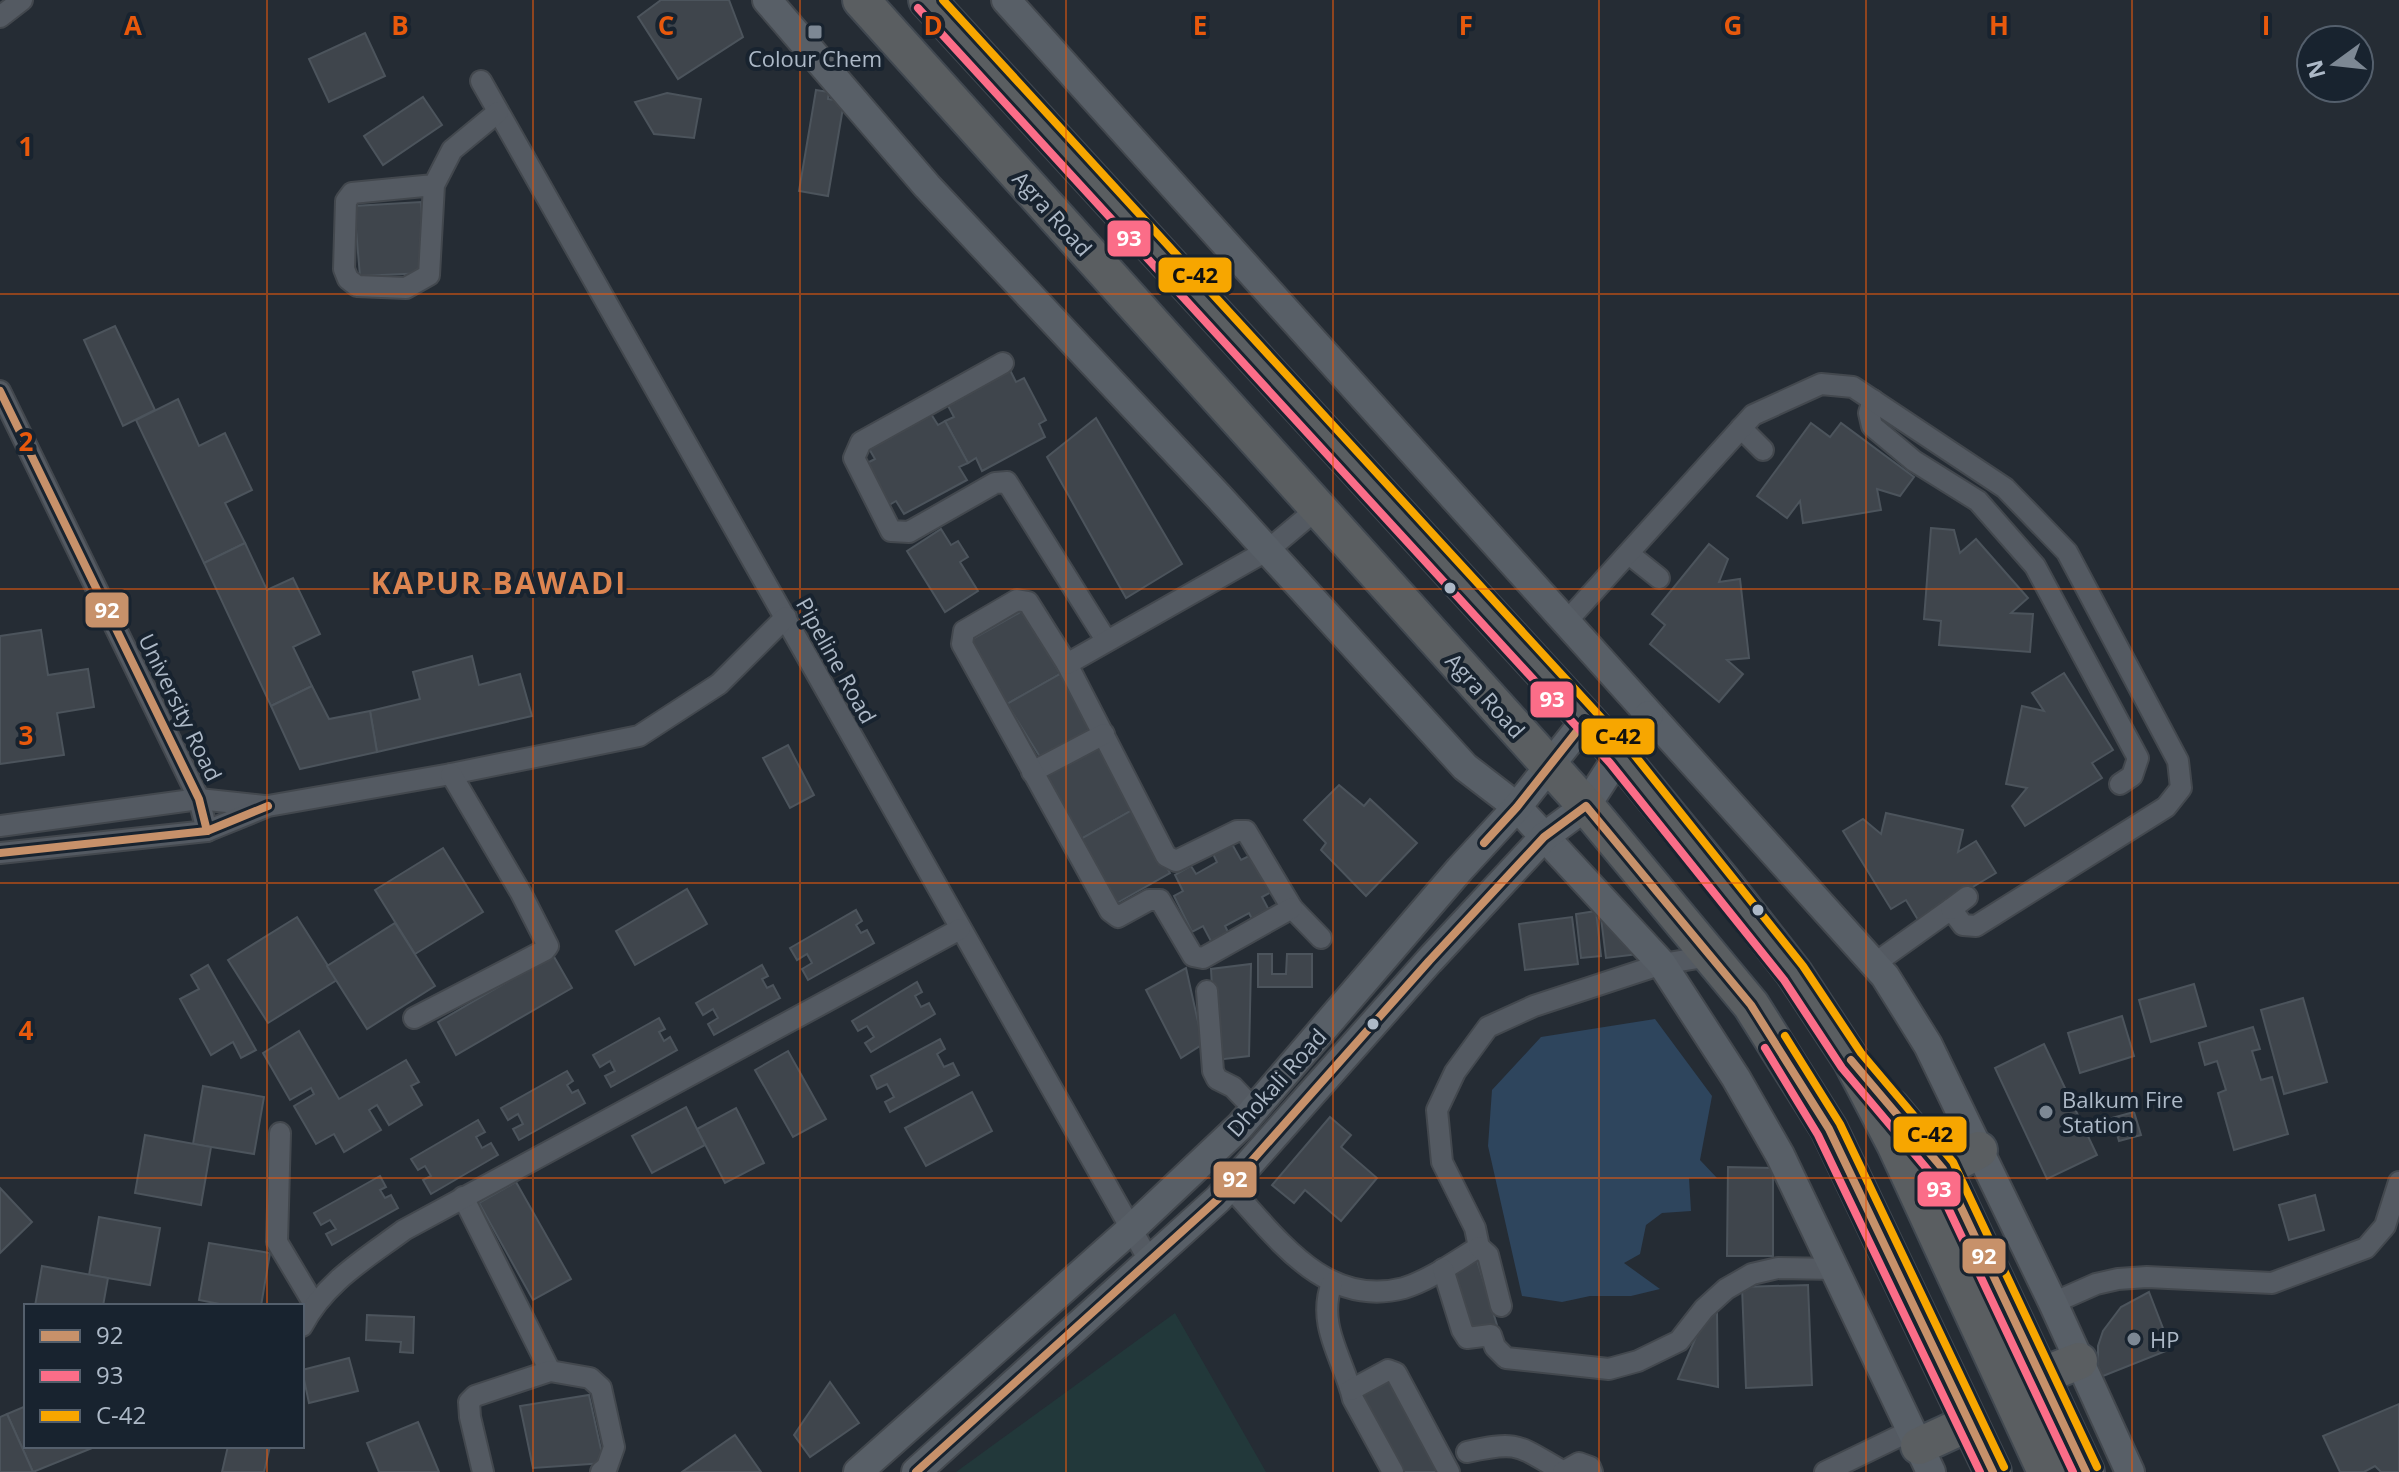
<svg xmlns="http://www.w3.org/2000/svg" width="2399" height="1472" font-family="'Open Sans',sans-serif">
	<rect width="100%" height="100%" fill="#252c34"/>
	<path fill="#22383a" d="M1175,1313L1266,1472H956Z"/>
	<path fill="#2e455d" d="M1655,1019L1712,1096L1700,1160L1717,1178H1689L1691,1211L1662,1213L1646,1225L1640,1254L1624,1263L1660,1289L1631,1296H1590L1562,1302L1522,1296L1488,1146L1492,1090L1541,1037Z"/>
	<g fill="#3f454c" stroke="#4c545c" stroke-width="2">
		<path d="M661,0H729L743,37L678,79L638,17Z"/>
		<path d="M365,33L385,76L329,102L309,59Z"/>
		<path d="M816,90L829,92L828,99L844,102L828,196L799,191Z"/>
		<path d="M667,93L701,99L694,138L654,134L635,102Z"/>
		<path d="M423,97L442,125L383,165L364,136Z"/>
		<path d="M421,202L425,273L360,276L354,206Z"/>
		<path d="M115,326L155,410L123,426L84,340Z"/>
		<path d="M1010,370L1016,382L1024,378L1046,420L1039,424L1045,437L982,471L976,458L968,463L945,421L954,417L947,404Z"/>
		<path d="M178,399L199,446L225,433L252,490L225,503L245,543L204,563L136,420Z"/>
		<path d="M931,414L938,425L945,421L968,463L959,467L967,480L904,514L896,501L889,505L867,463L875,459L868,447Z"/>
		<path d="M1096,418L1182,564L1126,598L1047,457Z"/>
		<path d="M1811,423L1830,437L1841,423L1914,477L1900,496L1877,489L1881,510L1803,523L1800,501L1787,518L1757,496Z"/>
		<path d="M1931,528L1954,530L1960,553L1976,539L2028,598L2011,613L2033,614L2030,652L1939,645L1941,621L1924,619Z"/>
		<path d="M941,529L951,545L958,541L968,557L960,562L978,591L945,612L907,551Z"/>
		<path d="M245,543L267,590L293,578L320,634L293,647L312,686L271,706L204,563Z"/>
		<path d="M1709,544L1728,559L1719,582L1740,579L1749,658L1727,660L1743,674L1719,702L1650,644L1665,625L1652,614Z"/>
		<path d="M1024,610L1060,674L1007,704L971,640Z"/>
		<path d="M41,630L48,675L88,669L94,707L57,713L64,755L0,764V636Z"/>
		<path d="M472,656L479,685L520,674L532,716L377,752L370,711L420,699L413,672Z"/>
		<path d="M2064,673L2113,750L2092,763L2102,778L2025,826L2012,806L2027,788L2006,784L2022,706L2044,711L2032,693Z"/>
		<path d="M1060,674L1091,731L1040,757L1007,704Z"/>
		<path d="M312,686L329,719L370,711L377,752L300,769L271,706Z"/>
		<path d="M788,745L814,795L790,808L763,758Z"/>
		<path d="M1098,745L1134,809L1081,839L1045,775Z"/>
		<path d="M1339,785L1364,806L1370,799L1417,843L1366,896L1321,850L1326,843L1304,820Z"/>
		<path d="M1134,809L1170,873L1117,903L1081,839Z"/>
		<path d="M1886,813L1963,830L1958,852L1976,841L1996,873L1918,920L1906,900L1891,909L1843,831L1863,819L1881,834Z"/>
		<path d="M1232,844L1241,860L1253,854L1273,891L1262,897L1271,914L1254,923L1249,913L1225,926L1230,936L1213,945L1203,926L1192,932L1174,896L1183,891L1175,875L1191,866L1196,874L1217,862L1213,854Z"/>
		<path d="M443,848L483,912L415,954L375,890Z"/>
		<path d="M687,889L707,924L635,965L616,931Z"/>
		<path d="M856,910L862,921L856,925L861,933L867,930L874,943L808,980L802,969L812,963L807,954L797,960L790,948Z"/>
		<path d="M1600,910L1639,954L1606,958Z"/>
		<path d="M1596,911L1601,956L1581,958L1576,914Z"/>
		<path d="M297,917L337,980L268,1023L228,960Z"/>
		<path d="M1572,917L1578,964L1525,970L1519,924Z"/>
		<path d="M395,923L435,986L367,1029L327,966Z"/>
		<path d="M1258,954H1272V974H1286L1287,954H1312V987H1258Z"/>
		<path d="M553,955L572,988L456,1055L438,1022Z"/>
		<path d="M1251,964L1249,1056L1216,1060L1211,969Z"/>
		<path d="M208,965L256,1050L241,1058L233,1042L211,1055L180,999L199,989L191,975Z"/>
		<path d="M762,965L768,976L762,979L767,988L773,985L780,998L714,1035L708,1024L718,1018L713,1009L703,1015L696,1003Z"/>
		<path d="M1186,968L1203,1044L1181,1058L1146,990Z"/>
		<path d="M917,982L922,992L915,996L921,1007L929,1003L935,1014L871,1052L865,1043L874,1037L867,1026L858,1031L852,1021Z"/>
		<path d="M2194,984L2206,1026L2151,1042L2139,1000Z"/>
		<path d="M2303,998L2327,1082L2284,1094L2261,1010Z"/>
		<path d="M2122,1016L2134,1056L2080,1073L2068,1033Z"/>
		<path d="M659,1018L665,1029L659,1032L664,1041L670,1037L677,1050L611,1087L605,1076L615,1071L610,1061L600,1067L593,1055Z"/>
		<path d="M2253,1027L2260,1049L2252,1051L2261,1080L2272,1077L2288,1134L2234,1150L2218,1093L2226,1090L2217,1061L2205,1065L2199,1043Z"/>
		<path d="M299,1031L339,1099L406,1060L419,1082L411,1086L422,1105L389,1125L377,1105L369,1110L381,1130L344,1152L334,1134L316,1144L294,1106L314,1094L311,1088L290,1100L263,1053Z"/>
		<path d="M940,1039L945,1049L937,1054L944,1067L953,1063L959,1075L890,1112L885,1102L894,1097L887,1084L877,1089L871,1076Z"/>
		<path d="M2044,1044L2097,1155L2047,1179L1995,1068Z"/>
		<path d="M788,1051L826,1119L793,1137L755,1070Z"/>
		<path d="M567,1071L573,1081L567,1085L572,1093L578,1090L585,1103L519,1140L513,1129L523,1124L518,1114L508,1120L501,1108Z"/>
		<path d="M203,1086L264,1097L254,1154L193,1144Z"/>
		<path d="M972,1092L992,1131L926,1166L905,1128Z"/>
		<path d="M686,1107L705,1145L652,1173L632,1136Z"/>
		<path d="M736,1108L764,1163L725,1183L697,1129Z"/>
		<path d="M2134,1112L2141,1135L2119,1141L2112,1118Z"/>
		<path d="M1330,1117L1351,1135L1341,1147L1377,1178L1341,1221L1305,1190L1294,1203L1272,1185Z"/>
		<path d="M478,1120L485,1132L476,1137L482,1148L491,1143L498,1155L431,1194L423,1180L431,1176L425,1166L418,1170L411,1159Z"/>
		<path d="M145,1135L211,1147L201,1205L135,1193Z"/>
		<path d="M1728,1167L1773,1168V1256H1727Z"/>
		<path d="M380,1176L386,1187L380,1190L385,1198L391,1195L398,1208L332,1245L326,1234L336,1229L330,1220L321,1225L314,1213Z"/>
		<path d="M516,1182L571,1279L533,1300L479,1203Z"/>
		<path d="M0,1188L32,1222L0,1253Z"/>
		<path d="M2315,1195L2324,1230L2289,1240L2279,1205Z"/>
		<path d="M99,1217L160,1228L150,1285L89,1275Z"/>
		<path d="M209,1243L270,1253L261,1306H230L199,1300Z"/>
		<path d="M1477,1260L1497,1325L1465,1332L1447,1269Z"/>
		<path d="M42,1266L108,1278L103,1306H35Z"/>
		<path d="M1808,1285L1812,1385L1746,1388L1742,1287Z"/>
		<path d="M2149,1292L2171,1349L2098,1378V1346L2103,1331L2121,1307Z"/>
		<path d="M1707,1311L1717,1312L1718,1387L1678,1379Z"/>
		<path d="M367,1315L414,1317L413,1353L400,1352L401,1342L366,1340Z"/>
		<path d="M349,1358L358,1391L309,1403L302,1370Z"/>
		<path d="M1389,1376L1442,1472H1400L1357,1393Z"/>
		<path d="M830,1382L859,1423L810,1457L794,1435Z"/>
		<path d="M589,1395L604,1463L533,1468L520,1406Z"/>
		<path d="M2399,1404V1472H2381L2375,1466L2364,1472H2340L2323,1436Z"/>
		<path d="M26,1406V1446H97L33,1472L7,1414Z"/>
		<path d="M7,1414L33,1472H0V1417Z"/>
		<path d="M418,1422L439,1472H379L367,1443Z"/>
		<path d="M735,1435L761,1472H682Z"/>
		<path d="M228,1446H270L264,1472H222Z"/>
	</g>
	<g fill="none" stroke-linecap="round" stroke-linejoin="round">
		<defs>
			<g id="street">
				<path d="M0,17L22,0"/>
				<path d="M481,81L1150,1262"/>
				<path d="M434,185L352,193L346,201L344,269L348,279L357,286L406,288L429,275L434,185L452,150L498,112"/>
				<path d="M1003,363L861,442L854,458L891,531L909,532L995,483L1007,482L1106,640"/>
				<path d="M0,391L199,799L207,831"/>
				<path d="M1873,400L1869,413L1872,426L1914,461L1978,501L2035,566L2138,758L2132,776L2120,784"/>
				<path d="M1741,428L1763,450"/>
				<path d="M1629,554L1659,578"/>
				<path d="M1566,622L1753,415L1821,384L1853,387L2005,488L2067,552L2178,761L2181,788L2166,807L1976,926L1963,925L1951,909L1874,964"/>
				<path d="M1067,664L1166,856L1176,861L1237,831H1246L1292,908L1321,938"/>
				<path d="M1032,772L1104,734"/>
				<path d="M0,826L199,799L264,806"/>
				<path d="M0,853L207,831L268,806L451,774L639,736L719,684L786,617"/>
				<path d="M1292,908L1203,958L1193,956L1160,900H1149L1118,917L1110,911L962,644L964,631L1017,600L1028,602L1067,664L1268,550L1318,508"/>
				<path d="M1951,909L1967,897"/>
				<path d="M1207,991L1213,1071L1217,1079L1233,1087L1254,1109"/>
				<path d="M414,1018L545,950L548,946L521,893L451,774"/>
				<path d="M280,1133L277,1242L314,1304"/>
				<path d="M1229,1186C1276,1236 1324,1309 1404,1288C1430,1280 1456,1261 1479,1247L1475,1228L1442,1162L1437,1110L1455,1072L1488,1027L1534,1006L1662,964L1710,956"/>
				<path d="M463,1197L550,1371"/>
				<path d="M1479,1247L1488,1255L1501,1306"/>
				<path d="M1443,1269L1462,1330L1467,1338L1491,1335L1495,1347L1506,1358L1609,1369L1638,1361L1679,1341L1704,1309L1726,1289L1752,1274L1778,1268L1836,1269"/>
				<path d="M1332,1283C1316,1326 1344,1359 1353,1399L1393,1472"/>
				<path d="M2053,1303L2096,1284L2118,1279L2147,1277L2272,1283L2366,1248L2385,1226L2399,1182"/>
				<path d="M302,1326C325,1282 365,1259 404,1230L960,929"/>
				<path d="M1351,1390L1388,1370L1396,1373L1449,1472"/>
				<path d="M1467,1452C1520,1440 1518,1446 1564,1472"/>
				<path d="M483,1472L470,1417L469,1402L475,1396L550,1371L590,1378L601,1388L614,1447L607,1467L601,1472"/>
				<path d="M1563,1472L1579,1463L1590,1467L1592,1472"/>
				<path d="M1825,1472L1912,1430"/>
			</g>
			<g id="secondary">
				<path d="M767,0L927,186L1219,497L1465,767L1517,807L1662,964L1736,1078L1780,1155L1931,1472"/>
				<path d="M1006,0L1885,976L1928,1045L2053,1303L2130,1472"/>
				<path d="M858,1472L1130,1230L1240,1126L1460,869L1517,807L1585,721"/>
				<path d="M916,1472L1218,1199L1429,961L1544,837L1586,806L1619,755L1649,715"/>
			</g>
			<g id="highway">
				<path d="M861,0L1586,806L1751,1005L1829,1129L1993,1472"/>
				<path d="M927,0L1619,755L1723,882L1794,973L1851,1060L1895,1144L2046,1472"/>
				<path d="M1891,1107L1943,1169L2086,1472"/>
				<path d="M1943,1169L1979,1150"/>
				<path d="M2041,1376L2079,1361"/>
				<path d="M1919,1446L1969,1423"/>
			</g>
		</defs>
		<use href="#street" stroke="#43484e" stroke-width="24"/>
		<use href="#secondary" stroke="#43484e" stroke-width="32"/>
		<use href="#highway" stroke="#414850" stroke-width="40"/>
		<use href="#street" stroke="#545a62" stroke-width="20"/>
		<use href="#secondary" stroke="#585f67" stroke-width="28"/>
		<use href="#highway" stroke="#5a5e61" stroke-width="36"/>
		<defs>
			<g id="bus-1">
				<path d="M0,391L199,799L207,831"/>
				<path d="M1484,843L1517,807L1585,721"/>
				<path d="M0,853L207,831L268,806"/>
				<path d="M1851,1060L1943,1169L2086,1472"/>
				<path d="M916,1472L1218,1199L1429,961L1544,837L1586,806L1751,1005L1829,1129L1993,1472"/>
			</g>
			<g id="bus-2">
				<path d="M918,8L1610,763L1784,980L1842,1068L1933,1176L2073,1472"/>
				<path d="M1765,1048L1818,1135L1980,1472"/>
			</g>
			<g id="bus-3">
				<path d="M943,0L1628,747L1803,966L1861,1053L1953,1162L2097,1467"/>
				<path d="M1785,1036L1840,1124L2004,1467"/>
			</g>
		</defs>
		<use href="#bus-1" stroke="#18232f" stroke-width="14"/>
		<use href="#bus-2" stroke="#18232f" stroke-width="14"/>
		<use href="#bus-3" stroke="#18232f" stroke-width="14"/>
		<use href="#bus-1" stroke="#c7916a" stroke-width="8"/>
		<use href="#bus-2" stroke="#fb6d88" stroke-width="8"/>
		<use href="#bus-3" stroke="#f7a600" stroke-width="8"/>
	</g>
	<path fill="none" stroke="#e8590c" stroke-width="2" stroke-opacity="0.55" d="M267,0V1306M533,0V1472M800,0V1472M1066,0V1472M1333,0V1472M1599,0V1472M1866,0V1472M2132,0V1472M0,294H2399M0,589H2399M0,883H2399M0,1178H2399M267,1446V1472"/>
	<g fill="#7d8894" stroke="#18232f" stroke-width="3">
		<rect x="807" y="24" width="16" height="16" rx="4"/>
		<circle cx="2046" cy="1112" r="8"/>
		<circle cx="2134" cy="1339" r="8"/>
	</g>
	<g fill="#adb9c7" stroke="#18232f" stroke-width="3">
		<circle cx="1450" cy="588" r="7"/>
		<circle cx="1758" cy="910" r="7"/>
		<circle cx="1373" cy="1024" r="7"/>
	</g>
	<g text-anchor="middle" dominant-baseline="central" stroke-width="8" stroke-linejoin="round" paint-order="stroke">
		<g font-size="22" fill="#adb9c7" stroke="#18232f" text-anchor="start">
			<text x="815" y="58" text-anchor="middle">Colour Chem</text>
			<text x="2062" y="1099">Balkum Fire<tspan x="2062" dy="25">Station</tspan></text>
			<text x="2150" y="1339">HP</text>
		</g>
		<g font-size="22" fill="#adb9c7" stroke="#18232f">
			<text transform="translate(1053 213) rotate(48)">Agra Road</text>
			<text transform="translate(837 660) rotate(61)">Pipeline Road</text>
			<text transform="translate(1486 695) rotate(48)">Agra Road</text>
			<text transform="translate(181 707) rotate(64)">University Road</text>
			<text transform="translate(1276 1082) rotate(-48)">Dhokali Road</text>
		</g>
		<g font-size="30" font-weight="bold" letter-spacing="2" fill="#dd8551" stroke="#18232f">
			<text x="499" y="582">KAPUR BAWADI</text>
		</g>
	</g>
	<g font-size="26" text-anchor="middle" font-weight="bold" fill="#e8590c" stroke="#18232f" stroke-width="8" stroke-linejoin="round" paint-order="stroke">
		<text x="133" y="35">A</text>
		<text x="400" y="35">B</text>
		<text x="666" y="35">C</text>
		<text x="933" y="35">D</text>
		<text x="1200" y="35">E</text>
		<text x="1466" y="35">F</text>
		<text x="1733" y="35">G</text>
		<text x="1999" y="35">H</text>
		<text x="2266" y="35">I</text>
		<text x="26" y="156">1</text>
		<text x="26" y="451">2</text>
		<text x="26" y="745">3</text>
		<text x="26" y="1040">4</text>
	</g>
	<g stroke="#18232f" stroke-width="3">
		<rect x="1106" y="219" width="46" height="39" rx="8" fill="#fb6d88"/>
		<rect x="1157" y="256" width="76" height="38" rx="8" fill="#f7a600"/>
		<rect x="84" y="591" width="46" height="38" rx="8" fill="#c7916a"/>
		<rect x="1529" y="680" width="46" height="39" rx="8" fill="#fb6d88"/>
		<rect x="1580" y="717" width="76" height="39" rx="8" fill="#f7a600"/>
		<rect x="1892" y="1115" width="76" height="39" rx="8" fill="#f7a600"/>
		<rect x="1212" y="1160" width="46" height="39" rx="8" fill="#c7916a"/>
		<rect x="1916" y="1170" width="46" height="38" rx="8" fill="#fb6d88"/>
		<rect x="1961" y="1237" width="46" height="38" rx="8" fill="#c7916a"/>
	</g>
	<g font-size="22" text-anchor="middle" font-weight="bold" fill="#fff">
		<text x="1129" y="246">93</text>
		<text x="107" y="618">92</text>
		<text x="1552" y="707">93</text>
		<text x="1235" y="1187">92</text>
		<text x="1939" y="1197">93</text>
		<text x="1984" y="1264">92</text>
	</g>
	<g font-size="22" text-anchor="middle" font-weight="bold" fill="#111">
		<text x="1195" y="283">C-42</text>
		<text x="1618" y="744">C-42</text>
		<text x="1930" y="1142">C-42</text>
	</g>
	<rect x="24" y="1304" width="280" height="144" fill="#18232f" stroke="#545f6c" stroke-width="2"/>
	<rect x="40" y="1330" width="40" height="12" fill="#c7916a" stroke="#545f6c" stroke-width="2"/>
	<text x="96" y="1344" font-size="24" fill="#adb9c7">92</text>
	<rect x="40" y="1370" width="40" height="12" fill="#fb6d88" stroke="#545f6c" stroke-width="2"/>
	<text x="96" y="1384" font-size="24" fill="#adb9c7">93</text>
	<rect x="40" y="1410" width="40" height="12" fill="#f7a600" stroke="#545f6c" stroke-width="2"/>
	<text x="96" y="1424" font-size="24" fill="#adb9c7">C-42</text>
	<g transform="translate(2335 64) rotate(255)"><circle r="38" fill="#18232f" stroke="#545f6c" stroke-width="2"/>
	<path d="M0-6L14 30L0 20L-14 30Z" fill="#7d8894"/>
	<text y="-12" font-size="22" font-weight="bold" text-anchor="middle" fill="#adb9c7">N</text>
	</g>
</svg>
